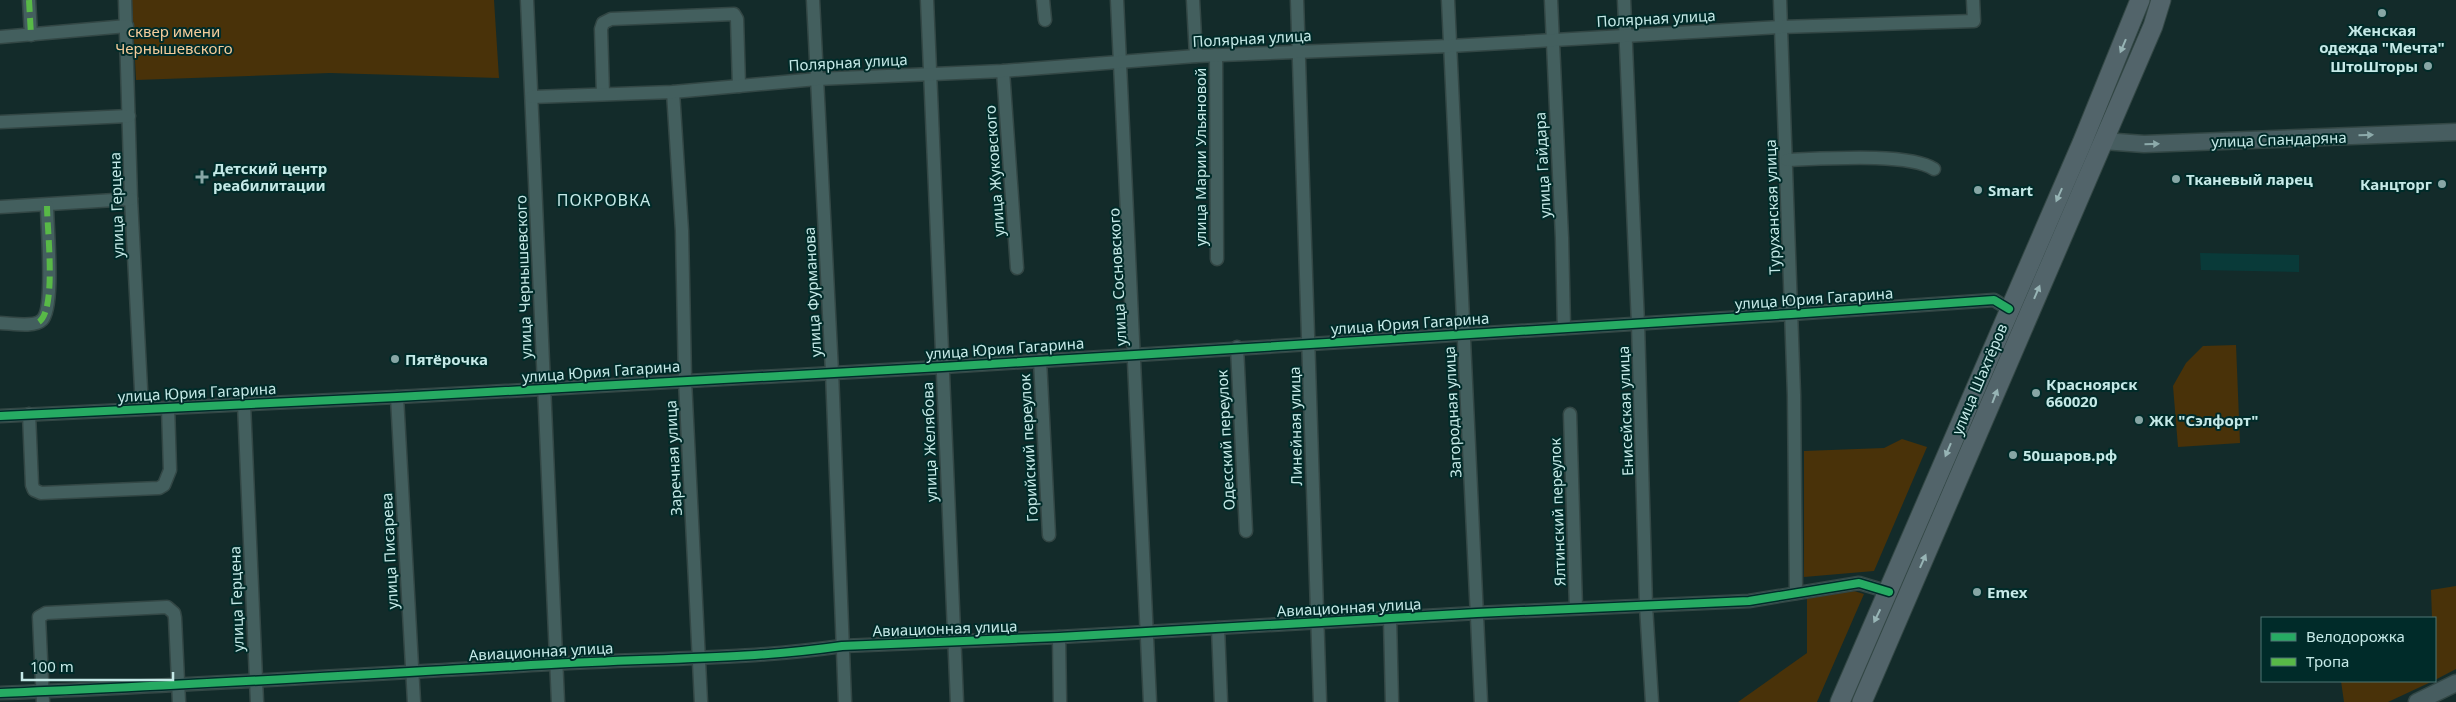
<svg xmlns="http://www.w3.org/2000/svg" width="2456" height="702" font-family="'Noto Sans',sans-serif">
	<rect width="100%" height="100%" fill="#132b2a"/>
	<path fill="#093a39" d="M2200,253L2299,255V272L2201,270Z"/>
	<g fill="#493209">
		<path d="M132,0H494L499,78L330,73L136,80Z"/>
		<path d="M2236,345L2240,443L2178,447L2173,386L2186,363L2203,346Z"/>
		<path d="M1902,439L1927,447L1874,571L1804,577V451L1884,448Z"/>
		<path d="M2456,586V669L2435,680V618H2432L2431,590Z"/>
		<path d="M1854,591L1864,594L1817,702H1738L1807,653V598Z"/>
		<path d="M2341,681H2433L2388,702H2344Z"/>
	</g>
	<g fill="none" stroke-linecap="round" stroke-linejoin="round">
		<defs>
			<g id="street">
				<path d="M29,0L31,35"/>
				<path d="M125,0L131,199L142,408"/>
				<path d="M527,0L558,702"/>
				<path d="M813,0L832,372L845,702"/>
				<path d="M927,0L957,702"/>
				<path d="M1043,0L1045,20"/>
				<path d="M1117,0L1150,702"/>
				<path d="M1193,0L1196,56"/>
				<path d="M1297,0L1320,702"/>
				<path d="M1448,0L1481,702"/>
				<path d="M1551,0L1562,238L1564,328"/>
				<path d="M1624,0L1638,324L1646,606L1652,702"/>
				<path d="M1780,0L1794,395L1796,593"/>
				<path d="M0,37L127,26"/>
				<path d="M1216,55L1217,259"/>
				<path d="M1003,71L1017,268"/>
				<path d="M673,92L682,231L685,380L701,702"/>
				<path d="M603,94L601,29L603,23L611,19L734,14L737,19L739,86"/>
				<path d="M532,97L673,92L817,79L1003,71L1196,56L1450,46L1781,27L1974,21L1973,0"/>
				<path d="M0,122L129,116"/>
				<path d="M1787,160C1820,159 1908,152 1934,169"/>
				<path d="M0,207L131,199"/>
				<path d="M0,323C10,323 34,328 42,320C55,308 47,226 47,206"/>
				<path d="M1237,347L1246,531"/>
				<path d="M1040,360L1049,535"/>
				<path d="M397,397L414,702"/>
				<path d="M244,404L257,702"/>
				<path d="M29,414L32,485L34,490L41,493L159,488L164,485L170,470L168,407"/>
				<path d="M1570,414L1576,608"/>
				<path d="M0,416L397,397L942,367L1791,314L1994,300L2009,309"/>
				<path d="M1390,619L1392,702"/>
				<path d="M1218,628L1221,702"/>
				<path d="M1059,637L1060,702"/>
				<path d="M0,693C184,686 367,674 551,664C648,658 746,660 842,646L1059,637L1477,613L1749,601L1859,583L1889,592"/>
				<path d="M43,702L39,617L46,613L167,607L174,613L175,618L179,702"/>
			</g>
			<g id="secondary">
				<path d="M2103,141L2144,144L2456,132"/>
				<path d="M2417,702L2456,683"/>
			</g>
			<g id="primary">
				<path d="M1840,702L2082,143L2140,0"/>
				<path d="M1862,702L2153,26L2161,0"/>
			</g>
		</defs>
		<use href="#street" stroke="#334745" stroke-width="15"/>
		<use href="#secondary" stroke="#334745" stroke-width="19"/>
		<use href="#primary" stroke="#334745" stroke-width="21"/>
		<use href="#street" stroke="#435f5e" stroke-width="12"/>
		<use href="#secondary" stroke="#475d60" stroke-width="16"/>
		<use href="#primary" stroke="#52646a" stroke-width="19"/>
		<g stroke="#58b947" stroke-width="6" stroke-dasharray="12 6" stroke-linecap="butt">
			<path d="M29,0L31,35"/>
			<path d="M39,322C57,309 47,229 47,206"/>
		</g>
		<defs>
			<g id="cycleway">
				<path d="M0,416L397,397L942,367L1791,314L1994,300L2009,309"/>
				<path d="M0,693C184,686 367,674 551,664C648,658 746,660 842,646L1059,637L1477,613L1749,601L1859,583L1889,592"/>
			</g>
		</defs>
		<use href="#cycleway" stroke="#002b29" stroke-width="11"/>
		<use href="#cycleway" stroke="#26ab63" stroke-width="8"/>
	</g>
	<defs><path id="oneway-solid" d="M-6-.8H1V-3.2L6.5 0L1 3.2V.8H-6Z" transform="scale(1.25)"/></defs>
	<g fill="#97b4b5">
		<use href="#oneway-solid" transform="translate(2123 46) rotate(113)"/>
		<use href="#oneway-solid" transform="translate(2059 195) rotate(114)"/>
		<use href="#oneway-solid" transform="translate(2037 292) rotate(-67)"/>
		<use href="#oneway-solid" transform="translate(1995 396) rotate(-69)"/>
		<use href="#oneway-solid" transform="translate(1948 450) rotate(113)"/>
		<use href="#oneway-solid" transform="translate(1923 561) rotate(-66)"/>
		<use href="#oneway-solid" transform="translate(1877 616) rotate(116)"/>
	</g>
	<g fill="#8caaaa">
		<use href="#oneway-solid" transform="translate(2366 135) rotate(-2)"/>
		<use href="#oneway-solid" transform="translate(2152 144) rotate(-2)"/>
	</g>
	<g fill="#87a6a5" stroke="#002b29" stroke-width="2">
		<circle cx="2382" cy="13" r="5"/>
		<circle cx="2428" cy="66" r="5"/>
		<path d="M199.5 169.5h5v5h5v5h-5v5h-5v-5h-5v-5h5z"/>
		<circle cx="2176" cy="179" r="5"/>
		<circle cx="2442" cy="184" r="5"/>
		<circle cx="1978" cy="190" r="5"/>
		<circle cx="395" cy="359" r="5"/>
		<circle cx="2036" cy="393" r="5"/>
		<circle cx="2139" cy="420" r="5"/>
		<circle cx="2013" cy="455" r="5"/>
		<circle cx="1977" cy="592" r="5"/>
	</g>
	<g text-anchor="middle" dominant-baseline="central" stroke-width="4" stroke-linejoin="round" paint-order="stroke">
		<g font-size="15" fill="#c5e9e7" stroke="#002b29">
			<text transform="translate(1656 18) rotate(-3)">Полярная улица</text>
			<text transform="translate(1252 38) rotate(-3)">Полярная улица</text>
			<text transform="translate(848 62) rotate(-3)">Полярная улица</text>
			<text transform="translate(2279 139) rotate(-2)">улица Спандаряна</text>
			<text transform="translate(1200 157) rotate(-90)">улица Марии Ульяновой</text>
			<text transform="translate(1542 165) rotate(-93)">улица Гайдара</text>
			<text transform="translate(994 171) rotate(-94)">улица Жуковского</text>
			<text transform="translate(116 205) rotate(-92)">улица Герцена</text>
			<text transform="translate(1772 207) rotate(-92)">Туруханская улица</text>
			<text transform="translate(523 277) rotate(-92)">улица Чернышевского</text>
			<text transform="translate(1117 277) rotate(-93)">улица Сосновского</text>
			<text transform="translate(812 292) rotate(-93)">улица Фурманова</text>
			<text transform="translate(1814 298) rotate(-4)">улица Юрия Гагарина</text>
			<text transform="translate(1410 323) rotate(-4)">улица Юрия Гагарина</text>
			<text transform="translate(1005 348) rotate(-4)">улица Юрия Гагарина</text>
			<text transform="translate(601 371) rotate(-4)">улица Юрия Гагарина</text>
			<text transform="translate(1979 379) rotate(-67)">улица Шахтёров</text>
			<text transform="translate(197 392) rotate(-3)">улица Юрия Гагарина</text>
			<text transform="translate(1625 411) rotate(-92)">Енисейская улица</text>
			<text transform="translate(1452 412) rotate(-93)">Загородная улица</text>
			<text transform="translate(1295 426) rotate(-91)">Линейная улица</text>
			<text transform="translate(1225 440) rotate(-93)">Одесский переулок</text>
			<text transform="translate(929 442) rotate(-92)">улица Желябова</text>
			<text transform="translate(1028 448) rotate(-93)">Горийский переулок</text>
			<text transform="translate(673 458) rotate(-93)">Заречная улица</text>
			<text transform="translate(1557 512) rotate(-92)">Ялтинский переулок</text>
			<text transform="translate(389 551) rotate(-93)">улица Писарева</text>
			<text transform="translate(236 599) rotate(-92)">улица Герцена</text>
			<text transform="translate(1349 607) rotate(-3)">Авиационная улица</text>
			<text transform="translate(945 628) rotate(-2)">Авиационная улица</text>
			<text transform="translate(541 651) rotate(-3)">Авиационная улица</text>
		</g>
		<g font-size="15" font-weight="bold" fill="#c5e9e7" stroke="#002b29" text-anchor="start">
			<text x="2382" y="30" text-anchor="middle">Женская<tspan x="2382" dy="17">одежда "Мечта"</tspan></text>
			<text x="2418" y="66" text-anchor="end">ШтоШторы</text>
			<text x="213" y="168">Детский центр<tspan x="213" dy="17">реабилитации</tspan></text>
			<text x="2186" y="179">Тканевый ларец</text>
			<text x="2432" y="184" text-anchor="end">Канцторг</text>
			<text x="1988" y="190">Smart</text>
			<text x="405" y="359">Пятёрочка</text>
			<text x="2046" y="384">Красноярск<tspan x="2046" dy="17">660020</tspan></text>
			<text x="2149" y="420">ЖК "Сэлфорт"</text>
			<text x="2023" y="455">50шаров.рф</text>
			<text x="1987" y="592">Emex</text>
		</g>
		<g font-size="15" fill="#f5cc9b" stroke="#002b29">
			<text x="174" y="31">сквер имени<tspan x="174" dy="17">Чернышевского</tspan></text>
		</g>
		<g font-size="16" letter-spacing="1" fill="#c5e9e7" stroke="#002b29">
			<text x="604" y="200">ПОКРОВКА</text>
		</g>
	</g>
	<rect x="2261" y="617" width="175" height="65" fill="#002b29" stroke="#4f7775"/>
	<rect x="2271" y="633" width="25" height="8" fill="#26ab63" stroke="#4f7775"/>
	<text x="2306" y="642" font-size="15" fill="#c5e9e7">Велодорожка</text>
	<rect x="2271" y="658" width="25" height="8" fill="#58b947" stroke="#4f7775"/>
	<text x="2306" y="667" font-size="15" fill="#c5e9e7">Тропа</text>
	<path d="M22 672v8h151v-8" fill="none" stroke="#c5e9e7" stroke-width="2.5"/>
	<text x="30" y="672" font-size="15" fill="#c5e9e7" stroke="#002b29" stroke-width="4" paint-order="stroke">100 m</text>
</svg>
